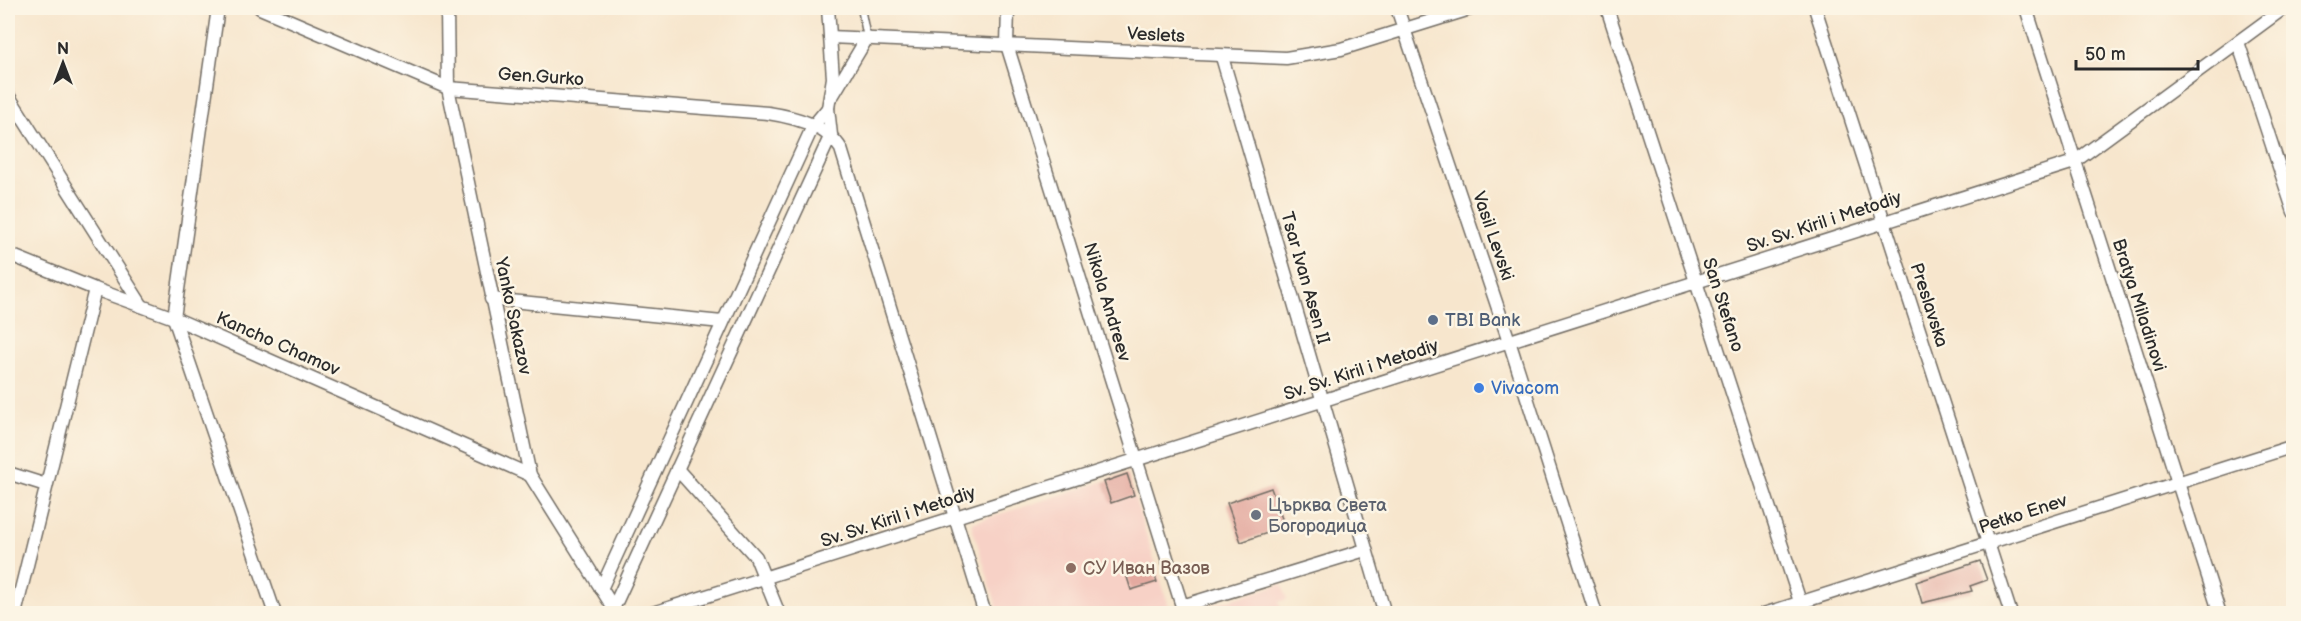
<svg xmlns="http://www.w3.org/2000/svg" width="2301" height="621" font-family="'Balsamiq Sans',sans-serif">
	<rect width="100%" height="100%" fill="#fcf5e5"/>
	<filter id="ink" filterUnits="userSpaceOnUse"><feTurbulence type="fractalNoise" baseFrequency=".0167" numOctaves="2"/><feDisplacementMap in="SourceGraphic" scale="12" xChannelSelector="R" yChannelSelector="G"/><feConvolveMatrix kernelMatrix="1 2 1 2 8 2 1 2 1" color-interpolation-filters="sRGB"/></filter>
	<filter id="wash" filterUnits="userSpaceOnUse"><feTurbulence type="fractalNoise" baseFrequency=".008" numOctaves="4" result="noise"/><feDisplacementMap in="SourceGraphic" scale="24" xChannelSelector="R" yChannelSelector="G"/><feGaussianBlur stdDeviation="1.35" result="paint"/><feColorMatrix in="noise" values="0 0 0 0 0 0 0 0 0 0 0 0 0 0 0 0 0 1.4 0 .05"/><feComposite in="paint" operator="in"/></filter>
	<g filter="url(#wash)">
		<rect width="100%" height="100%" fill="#f7e6cd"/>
		<g fill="#f7d1c6">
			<path d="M1127,474L1171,613H999L971,523Z"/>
			<path d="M1282,584L1287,599L1279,602L1281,609L1268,613H1186Z"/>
		</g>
		<g id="blocks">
			<g fill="#e4aaa0">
				<path d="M1127,474L1134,495L1111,503L1104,482Z"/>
				<path d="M1271,488L1285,527L1241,542L1227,503Z"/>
				<path d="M1980,561L1987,580L1970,586L1972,591L1922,603L1916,582Z"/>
				<path d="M1152,566L1157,582L1131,590L1126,574Z"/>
			</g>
		</g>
	</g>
	<g filter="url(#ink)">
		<use href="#blocks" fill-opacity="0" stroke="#726c64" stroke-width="1.5"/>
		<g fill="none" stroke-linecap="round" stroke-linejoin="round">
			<defs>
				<g id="lane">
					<path d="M861,8L867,38"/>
					<path d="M764,614L778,609"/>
				</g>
				<g id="street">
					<path d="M218,8L174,318L275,614"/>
					<path d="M260,8L448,88L768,113C794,117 827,125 841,149L985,614"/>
					<path d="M447,8L448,88L530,475L616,612"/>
					<path d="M1008,8L1007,45L1182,606L1365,550"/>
					<path d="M1397,8L1509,341L1596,614"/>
					<path d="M1607,8L1804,614"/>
					<path d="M1815,8L2011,614"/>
					<path d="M2026,8L2220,614"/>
					<path d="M830,37L1286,58L1341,49L1473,8"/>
					<path d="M2238,42L2294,212"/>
					<path d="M1222,57L1385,614"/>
					<path d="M8,95L142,306"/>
					<path d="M833,95L867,38"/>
					<path d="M8,254L95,289L174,318L530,475"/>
					<path d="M491,299L722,322"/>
					<path d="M677,469L756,557L779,614"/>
					<path d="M8,473L46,485"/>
					<path d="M601,589L813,126L828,108"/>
					<path d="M613,609L831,135L828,108L833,78L828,8"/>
					<path d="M15,614L95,289"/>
					<path d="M650,614L2074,162L2284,8"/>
					<path d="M1764,614L2294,446"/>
				</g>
			</defs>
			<use href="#lane" stroke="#726c64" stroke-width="9"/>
			<use href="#street" stroke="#726c64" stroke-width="15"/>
			<use href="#lane" stroke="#fff" stroke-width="6"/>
			<use href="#street" stroke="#fff" stroke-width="12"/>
		</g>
	</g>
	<circle fill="#5c6f8a" stroke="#fcf5e5" stroke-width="2" cx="1433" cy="320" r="6"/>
	<circle fill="#3f7fe0" stroke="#fcf5e5" stroke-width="2" cx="1479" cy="388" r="6"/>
	<circle fill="#6b7280" stroke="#fcf5e5" stroke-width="2" cx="1256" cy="515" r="6"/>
	<circle fill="#8d6e63" stroke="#fcf5e5" stroke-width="2" cx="1071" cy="568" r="6"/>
	<g text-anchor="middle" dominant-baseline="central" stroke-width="5" stroke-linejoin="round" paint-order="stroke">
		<g font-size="18" fill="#2b2b2b" stroke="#fcf5e5">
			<text transform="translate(1156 35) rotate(3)">Veslets</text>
			<text transform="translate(541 77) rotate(4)">Gen.Gurko</text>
			<text transform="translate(1824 222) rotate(-18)">Sv. Sv. Kiril i Metodiy</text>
			<text transform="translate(1493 236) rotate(71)">Vasil Levski</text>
			<text transform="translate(1305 278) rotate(74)">Tsar Ivan Asen II</text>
			<text transform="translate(1107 302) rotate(73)">Nikola Andreev</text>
			<text transform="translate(1723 305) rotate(72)">San Stefano</text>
			<text transform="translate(1929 305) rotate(72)">Preslavska</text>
			<text transform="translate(2139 305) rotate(72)">Bratya Miladinovi</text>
			<text transform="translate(513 316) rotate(78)">Yanko Sakazov</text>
			<text transform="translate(278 344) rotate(24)">Kancho Chamov</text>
			<text transform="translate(1361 370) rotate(-18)">Sv. Sv. Kiril i Metodiy</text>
			<text transform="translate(2023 514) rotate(-18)">Petko Enev</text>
			<text transform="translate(898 517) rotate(-18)">Sv. Sv. Kiril i Metodiy</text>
		</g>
		<g font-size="18" fill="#4e5e75" stroke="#fcf5e5" text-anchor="start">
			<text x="1445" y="320">TBI Bank</text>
		</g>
		<g font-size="18" fill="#366cbe" stroke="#fcf5e5" text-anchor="start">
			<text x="1491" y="388">Vivacom</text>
		</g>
		<g font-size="18" fill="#5b616d" stroke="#fcf5e5" text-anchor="start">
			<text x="1268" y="505">Църква Света<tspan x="1268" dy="21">Богородица</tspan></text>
		</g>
		<g font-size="18" fill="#785e54" stroke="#fcf5e5" text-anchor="start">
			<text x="1083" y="568">СУ Иван Вазов</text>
		</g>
	</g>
	<rect width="2301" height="621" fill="none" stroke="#fcf5e5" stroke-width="30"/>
	<g transform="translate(63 63)" stroke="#fcf5e5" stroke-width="4.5" paint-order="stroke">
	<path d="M0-4.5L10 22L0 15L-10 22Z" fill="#2b2b2b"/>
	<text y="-9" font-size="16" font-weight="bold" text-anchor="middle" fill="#2b2b2b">N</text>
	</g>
	<path d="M2076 60v9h122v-9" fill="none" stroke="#2b2b2b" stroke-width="3"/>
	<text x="2085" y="60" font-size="18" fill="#2b2b2b" stroke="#fcf5e5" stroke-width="4.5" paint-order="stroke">50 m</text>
</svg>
